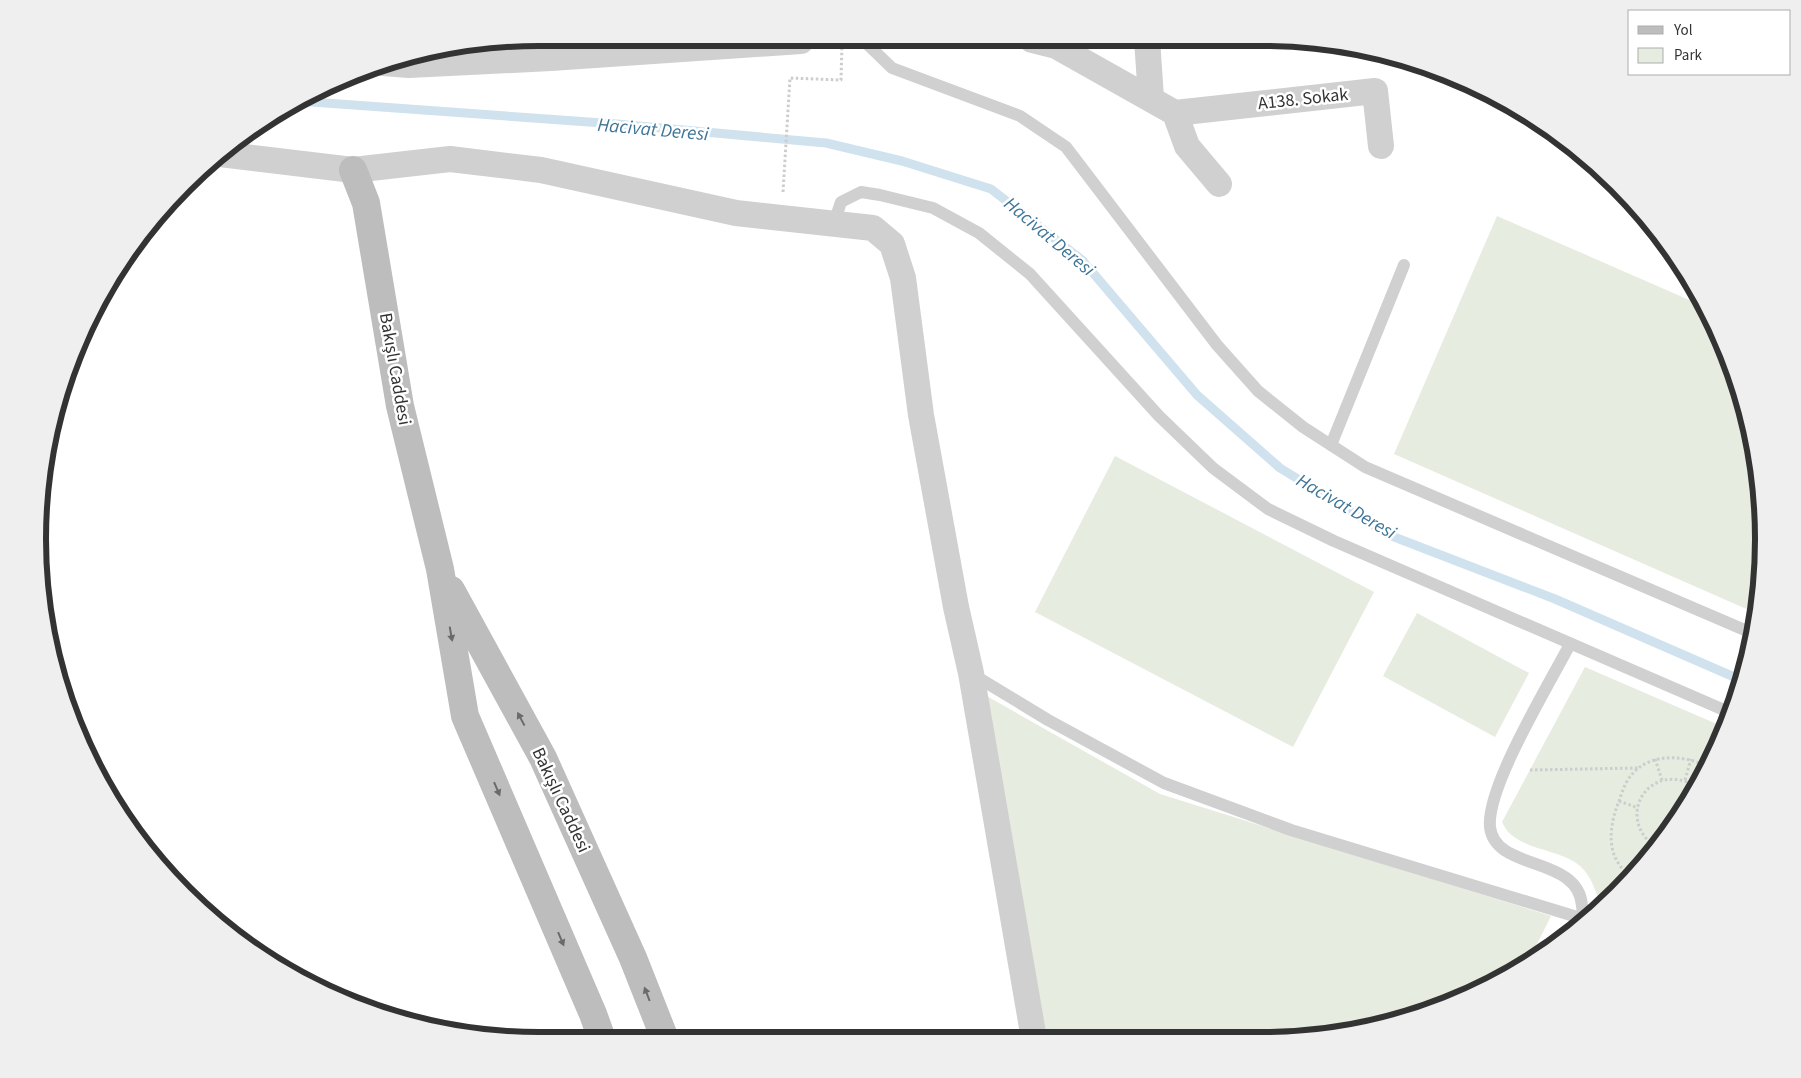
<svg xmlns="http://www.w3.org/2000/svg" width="1801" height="1078" font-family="'Source Sans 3',sans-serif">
	<rect width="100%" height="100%" fill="#fff"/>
	<g fill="#e6ecdf">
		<path d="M1497,216L1703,306L1725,347L1754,441L1763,539L1758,594L1751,611L1394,454Z"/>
		<path d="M1115,456L1374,592L1293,747L1035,612Z"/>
		<path d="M1417,613L1529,673L1495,737L1383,676Z"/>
		<path d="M1585,667L1726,728L1679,818L1601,907C1596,892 1592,877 1580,866C1558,847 1514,851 1502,822Z"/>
		<path d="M983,694L1160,794L1551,916L1528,962L1513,973L1392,1023L1295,1039H1047Z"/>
	</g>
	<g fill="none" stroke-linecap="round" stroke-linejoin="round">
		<path stroke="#cfe2ee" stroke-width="9" d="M298,101L617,124L826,143L902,161L991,189L1082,260L1197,395L1280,468L1389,535L1555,599L1741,680"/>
		<g stroke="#cdcdcd" stroke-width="3" stroke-dasharray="2.5 2.5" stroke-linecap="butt">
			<path d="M783,192L790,78L841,80L842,44"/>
			<path d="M1655,759L1662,780"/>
			<path d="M1530,770L1638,768"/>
			<path d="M1685,780L1691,759"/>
			<path d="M1619,801L1638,808"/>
			<path d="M1654,846C1615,816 1649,760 1696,786"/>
			<path d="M1629,875C1605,856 1609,826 1619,801C1621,795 1623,789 1626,783C1642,753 1680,753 1706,766"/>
		</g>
		<g stroke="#d0d0d0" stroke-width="12">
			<path d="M863,40L892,68L1020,116L1066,147L1217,345L1258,391L1303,427L1365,467L1754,634"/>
			<path d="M834,223L841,202L861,192L880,195L933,208L979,233L1030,274L1159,416L1213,468L1268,509L1334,541L1731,713"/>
			<path d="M1331,445L1404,265"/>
			<path d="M1570,644C1550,683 1486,787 1490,827C1495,872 1579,855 1582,906C1583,912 1584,918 1581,924"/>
			<path d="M972,674L1048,720L1164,783L1291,830L1587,920"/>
		</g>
		<g stroke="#d0d0d0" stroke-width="26">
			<path d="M1147,39L1151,98"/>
			<path d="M1032,40L1056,46L1175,113L1187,146L1219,184"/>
			<path d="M383,63L409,65L551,58L801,41"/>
			<path d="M1175,113L1375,91L1381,146"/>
			<path d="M220,154L353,170L450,159L541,170L736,213L873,228L892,244L903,278L921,415L956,607L971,673L1034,1039"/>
		</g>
		<g stroke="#bdbdbd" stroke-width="28">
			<path d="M353,170L366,203L400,406L440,569L465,716L593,1014L602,1039"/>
			<path d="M451,590L543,758L633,958L665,1039"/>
		</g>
	</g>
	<defs><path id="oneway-solid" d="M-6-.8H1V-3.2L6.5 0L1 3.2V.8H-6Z" transform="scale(1.25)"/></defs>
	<g fill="#6a6a6a">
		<use href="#oneway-solid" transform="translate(451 634) rotate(80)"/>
		<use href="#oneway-solid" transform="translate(521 719) rotate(-118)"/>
		<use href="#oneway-solid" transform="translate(497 789) rotate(67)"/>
		<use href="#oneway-solid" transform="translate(561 939) rotate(67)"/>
		<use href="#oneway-solid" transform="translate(647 994) rotate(-111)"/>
	</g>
	<g text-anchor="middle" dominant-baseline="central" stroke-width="5" stroke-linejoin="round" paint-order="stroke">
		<g font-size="18" fill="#333" stroke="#fff">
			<text transform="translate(1303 99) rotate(-6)">A138. Sokak</text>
			<text transform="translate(395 369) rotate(80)">Bakışlı Caddesi</text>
			<text transform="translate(561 800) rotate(65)">Bakışlı Caddesi</text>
		</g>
		<g font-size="19" font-style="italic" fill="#3f7597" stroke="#fff">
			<text transform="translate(653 130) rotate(5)">Hacivat Deresi</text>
			<text transform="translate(1049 237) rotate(40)">Hacivat Deresi</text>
			<text transform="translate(1346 507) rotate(30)">Hacivat Deresi</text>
		</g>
	</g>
	<path d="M0 0H1801V1078H0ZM539 46H1262A493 493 0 0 1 1755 539V539A493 493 0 0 1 1262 1032H539A493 493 0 0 1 46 539V539A493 493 0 0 1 539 46Z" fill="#efefef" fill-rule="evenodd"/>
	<path fill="none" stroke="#333" stroke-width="6" d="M539 46H1262A493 493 0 0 1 1755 539V539A493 493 0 0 1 1262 1032H539A493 493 0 0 1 46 539V539A493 493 0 0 1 539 46Z"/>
	<rect x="1628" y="10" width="162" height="65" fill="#ffffff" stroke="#adadad"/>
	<rect x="1638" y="26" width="25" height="8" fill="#bdbdbd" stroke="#adadad"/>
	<text x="1674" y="35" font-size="15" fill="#333333">Yol</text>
	<rect x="1638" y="48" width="25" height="15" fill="#e6ecdf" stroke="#adadad"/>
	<text x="1674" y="60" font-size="15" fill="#333333">Park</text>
</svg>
